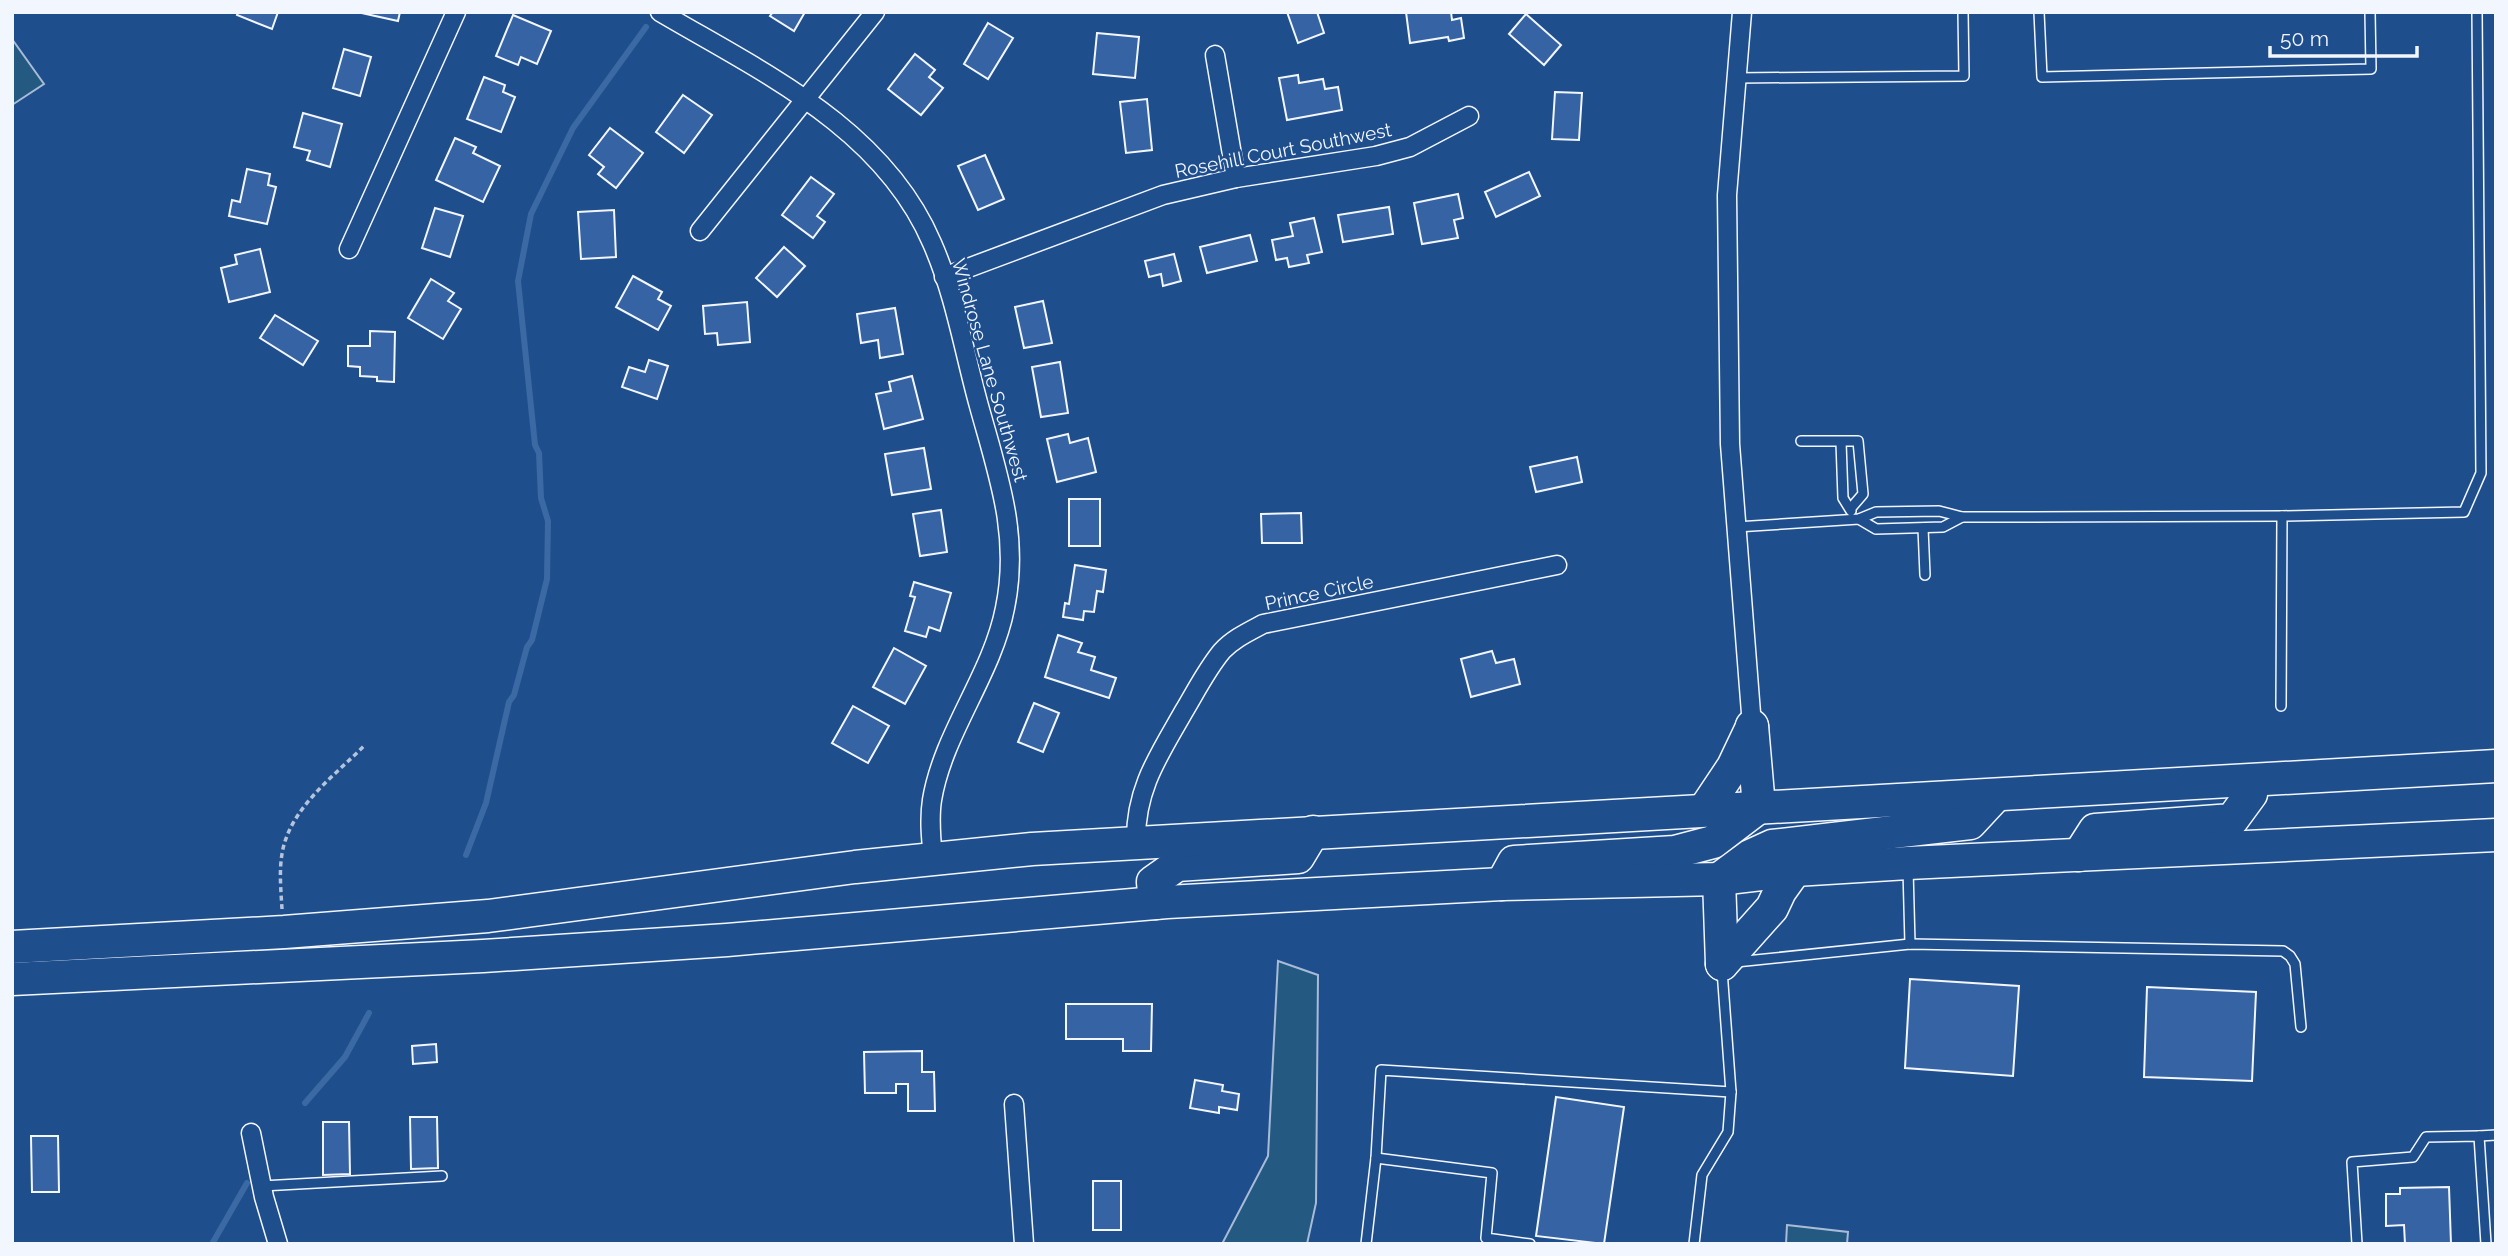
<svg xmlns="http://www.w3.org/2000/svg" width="2508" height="1256" font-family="Raleway,sans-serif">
	<rect width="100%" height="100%" fill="#1f4e8c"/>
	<g fill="#245a82" stroke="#a8bbd7" stroke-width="2">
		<path d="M12,39L44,84L12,105Z"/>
		<path d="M1278,961L1318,975L1316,1203L1307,1244H1222L1268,1156Z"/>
		<path d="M1787,1225L1848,1232L1847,1244H1786Z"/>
	</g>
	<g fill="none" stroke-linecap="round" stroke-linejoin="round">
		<g stroke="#3b69a3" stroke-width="6">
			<path d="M466,855L486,803L509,702L514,695L527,647L532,640L547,579L548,521L541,498L539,453L535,445L518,281L531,214L573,128L646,27"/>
			<path d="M305,1103L345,1057L369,1013"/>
			<path d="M212,1244L247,1183"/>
		</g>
	</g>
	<g fill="#3563a3" stroke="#f2f6ff" stroke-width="2">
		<path d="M238,12H278L272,29L237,15Z"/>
		<path d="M357,12H400L398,21Z"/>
		<path d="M773,12H805L794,31L770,16Z"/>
		<path d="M1287,12H1317L1324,33L1298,43Z"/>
		<path d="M1406,12H1451L1452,20L1461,18L1464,38L1449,41L1448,37L1410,43Z"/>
		<path d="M1526,14L1561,45L1544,65L1509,34Z"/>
		<path d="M513,15L551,31L537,64L521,57L518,65L496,56Z"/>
		<path d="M988,23L1013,38L988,79L964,64Z"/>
		<path d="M1097,33L1139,37L1135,78L1093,74Z"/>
		<path d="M344,49L371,57L360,96L333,88Z"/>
		<path d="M915,54L935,70L929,77L943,88L921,115L888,89Z"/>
		<path d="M1298,75L1299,83L1323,79L1325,89L1338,87L1342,110L1287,120L1279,78Z"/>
		<path d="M484,77L505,85L503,92L515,97L501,132L467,119Z"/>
		<path d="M1555,92L1582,93L1579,140L1552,139Z"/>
		<path d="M683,95L712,115L684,153L656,132Z"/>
		<path d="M1147,99L1152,150L1126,153L1120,102Z"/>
		<path d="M303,113L342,124L330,167L307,160L310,151L294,147Z"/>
		<path d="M610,128L643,153L616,188L598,174L604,167L589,155Z"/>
		<path d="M455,138L476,147L473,153L500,166L483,202L436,180Z"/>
		<path d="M985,155L1004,199L978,210L958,166Z"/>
		<path d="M247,169L270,174L268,185L276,187L267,224L229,216L232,200L240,202Z"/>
		<path d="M1529,172L1540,196L1496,217L1485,192Z"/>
		<path d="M811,177L834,194L817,216L825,222L813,238L782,215Z"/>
		<path d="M1458,194L1463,218L1454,220L1458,238L1422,244L1414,203Z"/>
		<path d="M1389,207L1393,234L1343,242L1338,215Z"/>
		<path d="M435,208L463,216L450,257L422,248Z"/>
		<path d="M614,210L616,257L581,259L578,212Z"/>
		<path d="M1314,218L1322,252L1307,255L1309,263L1289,267L1287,258L1276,260L1272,240L1293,236L1290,223Z"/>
		<path d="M1250,235L1257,261L1207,273L1200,247Z"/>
		<path d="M784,247L805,266L777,297L756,278Z"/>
		<path d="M260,249L270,292L229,302L221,268L237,264L235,255Z"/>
		<path d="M1174,254L1181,281L1163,286L1161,274L1149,277L1145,261Z"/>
		<path d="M633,276L662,292L658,299L671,306L658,330L616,307Z"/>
		<path d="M431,279L454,293L448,301L461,309L443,339L408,318Z"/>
		<path d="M1043,301L1052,343L1024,348L1015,307Z"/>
		<path d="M747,302L750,342L718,345L717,333L705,334L703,306Z"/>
		<path d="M895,308L903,354L880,358L878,340L861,343L857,314Z"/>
		<path d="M275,315L318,341L303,365L260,338Z"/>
		<path d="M370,331L395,332L394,382L377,381V377L360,376V367L348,366V346H370Z"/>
		<path d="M649,360L668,366L657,399L622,387L629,367L645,372Z"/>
		<path d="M1060,362L1068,413L1041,417L1032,367Z"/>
		<path d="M912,376L923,419L884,429L876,394L891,391L889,382Z"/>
		<path d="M1068,434L1070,443L1088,438L1096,472L1057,482L1047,439Z"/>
		<path d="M924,448L931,489L892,495L885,454Z"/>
		<path d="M1577,457L1582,482L1536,492L1530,467Z"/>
		<rect x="1069" y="499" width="31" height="47"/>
		<path d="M941,510L947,552L920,556L913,514Z"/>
		<path d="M1301,513L1302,543H1262L1261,514Z"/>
		<path d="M1075,565L1106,570L1103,592L1097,591L1094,612L1084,611L1083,620L1063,617L1065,603L1069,604Z"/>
		<path d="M914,582L951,593L940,631L929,627L926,637L905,631L915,597L910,596Z"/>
		<path d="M1058,635L1082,643L1078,652L1095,657L1091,670L1116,678L1109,698L1045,677Z"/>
		<path d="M894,648L926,666L905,704L873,687Z"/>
		<path d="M1492,651L1496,663L1514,659L1520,684L1471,697L1461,659Z"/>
		<path d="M1034,703L1059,713L1043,752L1018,742Z"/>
		<path d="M853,706L889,726L868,763L832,743Z"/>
		<path d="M1910,979L2019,986L2013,1076L1905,1068Z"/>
		<path d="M2147,987L2256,992L2252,1081L2144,1077Z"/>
		<path d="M1066,1004H1152L1151,1051H1123V1039H1066Z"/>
		<path d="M436,1044L437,1062L413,1064L412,1046Z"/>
		<path d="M922,1051V1072H934L935,1111H908V1084H896V1093H865L864,1052Z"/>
		<path d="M1195,1080L1223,1085L1222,1091L1239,1094L1237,1110L1219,1107V1113L1190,1108Z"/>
		<path d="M1556,1097L1624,1107L1604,1244L1536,1236Z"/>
		<path d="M410,1117H437L438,1168L411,1169Z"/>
		<path d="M323,1122H349L350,1174L323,1175Z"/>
		<path d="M31,1136H58L59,1192H32Z"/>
		<rect x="1093" y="1181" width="28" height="49"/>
		<path d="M2449,1187L2451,1244H2405L2404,1225L2386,1226V1194H2400V1188Z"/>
	</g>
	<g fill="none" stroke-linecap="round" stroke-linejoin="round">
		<defs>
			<g id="lane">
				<path d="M2039,12L2042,77L2371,69L2370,12"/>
				<path d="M1737,78L1964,76L1963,12"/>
				<path d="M1801,441H1858L1863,494L1851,508"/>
				<path d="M1841,442L1843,498L1851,511"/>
				<path d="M1859,519L1876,529L1943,527L1962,517"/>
				<path d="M1736,527L1859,519L1876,512L1939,511L1962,517H2020L2282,516L2464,512L2481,473L2477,12"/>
				<path d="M1923,528L1925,575"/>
				<path d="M2281,706L2282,516"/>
				<path d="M1908,869L1910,944"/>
				<path d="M1736,962L1910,944L2283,951L2290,956L2295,964L2301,1027"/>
				<path d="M2479,1136L2496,1135"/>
				<path d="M1376,1158L1492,1173L1486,1238L1530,1244"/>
				<path d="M262,1186L442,1176"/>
				<path d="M1366,1244L1376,1158L1381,1070L1731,1092"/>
				<path d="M1694,1244L1702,1175L1728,1132L1731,1092L1722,970"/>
				<path d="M2357,1244L2352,1162L2413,1157L2426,1137L2479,1136L2486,1244"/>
			</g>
			<g id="street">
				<path d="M660,12C762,72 883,128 932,243C955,295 964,352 979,406C998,475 1020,535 1005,608C992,675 943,733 932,800C929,819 931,839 933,858"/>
				<path d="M1742,12L1727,195L1730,444L1752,726"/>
				<path d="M1215,55L1236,178"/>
				<path d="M700,231L875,12"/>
				<path d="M349,249L456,12"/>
				<path d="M944,277L1163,195L1236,178L1376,156L1410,147L1469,116"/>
				<path d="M1136,842C1135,789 1159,755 1184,711C1196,691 1207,669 1222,651C1233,639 1248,632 1263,624L1557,565"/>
				<path d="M1014,1104L1024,1244"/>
				<path d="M251,1133L264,1197L278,1244"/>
			</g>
			<g id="highway">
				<path d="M1705,809L1733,767L1752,727"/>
				<path d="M2079,855L2095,830L2232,820L2251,794L2250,781"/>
				<path d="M1502,884L1514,862L1675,852L1713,842L1759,807L1752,726"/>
				<path d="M1155,903L1153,882L1177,865L1298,857L1313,832"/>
				<path d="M12,947L284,932L488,916L855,867L1032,849L2496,766"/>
				<path d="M1722,964L1719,879L1750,856L1772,846L1970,823L1996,795"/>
				<path d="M1722,964L1772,908L1780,891L1795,870"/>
				<path d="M12,979L483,956L727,940L1167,902L1502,884L1719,879L1795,870L1908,863L2496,835"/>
			</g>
		</defs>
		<use href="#lane" stroke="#f2f6ff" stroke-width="12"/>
		<use href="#street" stroke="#f2f6ff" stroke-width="21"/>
		<use href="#highway" stroke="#f2f6ff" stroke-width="35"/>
		<path stroke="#b3c4dc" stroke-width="3.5" stroke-dasharray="5 3.5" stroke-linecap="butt" d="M282,909C281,892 279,871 282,854C289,809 333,777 364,746"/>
		<use href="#lane" stroke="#1f4e8c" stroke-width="9"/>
		<use href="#street" stroke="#1f4e8c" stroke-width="18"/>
		<use href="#highway" stroke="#1f4e8c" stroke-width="32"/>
	</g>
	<g text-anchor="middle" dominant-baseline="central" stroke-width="5" stroke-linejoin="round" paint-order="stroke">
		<g font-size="19" fill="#f2f6ff" stroke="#1f4e8c">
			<text transform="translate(1283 150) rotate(-11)">Rosehill Court Southwest</text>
			<text transform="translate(990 370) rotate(74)">Windrose Lane Southwest</text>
			<text transform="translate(1319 592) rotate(-12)">Prince Circle</text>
		</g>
	</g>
	<rect width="2508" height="1256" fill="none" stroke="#f2f6ff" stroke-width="28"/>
	<path d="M2270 46v10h147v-10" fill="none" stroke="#f2f6ff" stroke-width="3.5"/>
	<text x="2280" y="46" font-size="21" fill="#f2f6ff" stroke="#1f4e8c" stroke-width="5" paint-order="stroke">50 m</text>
</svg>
